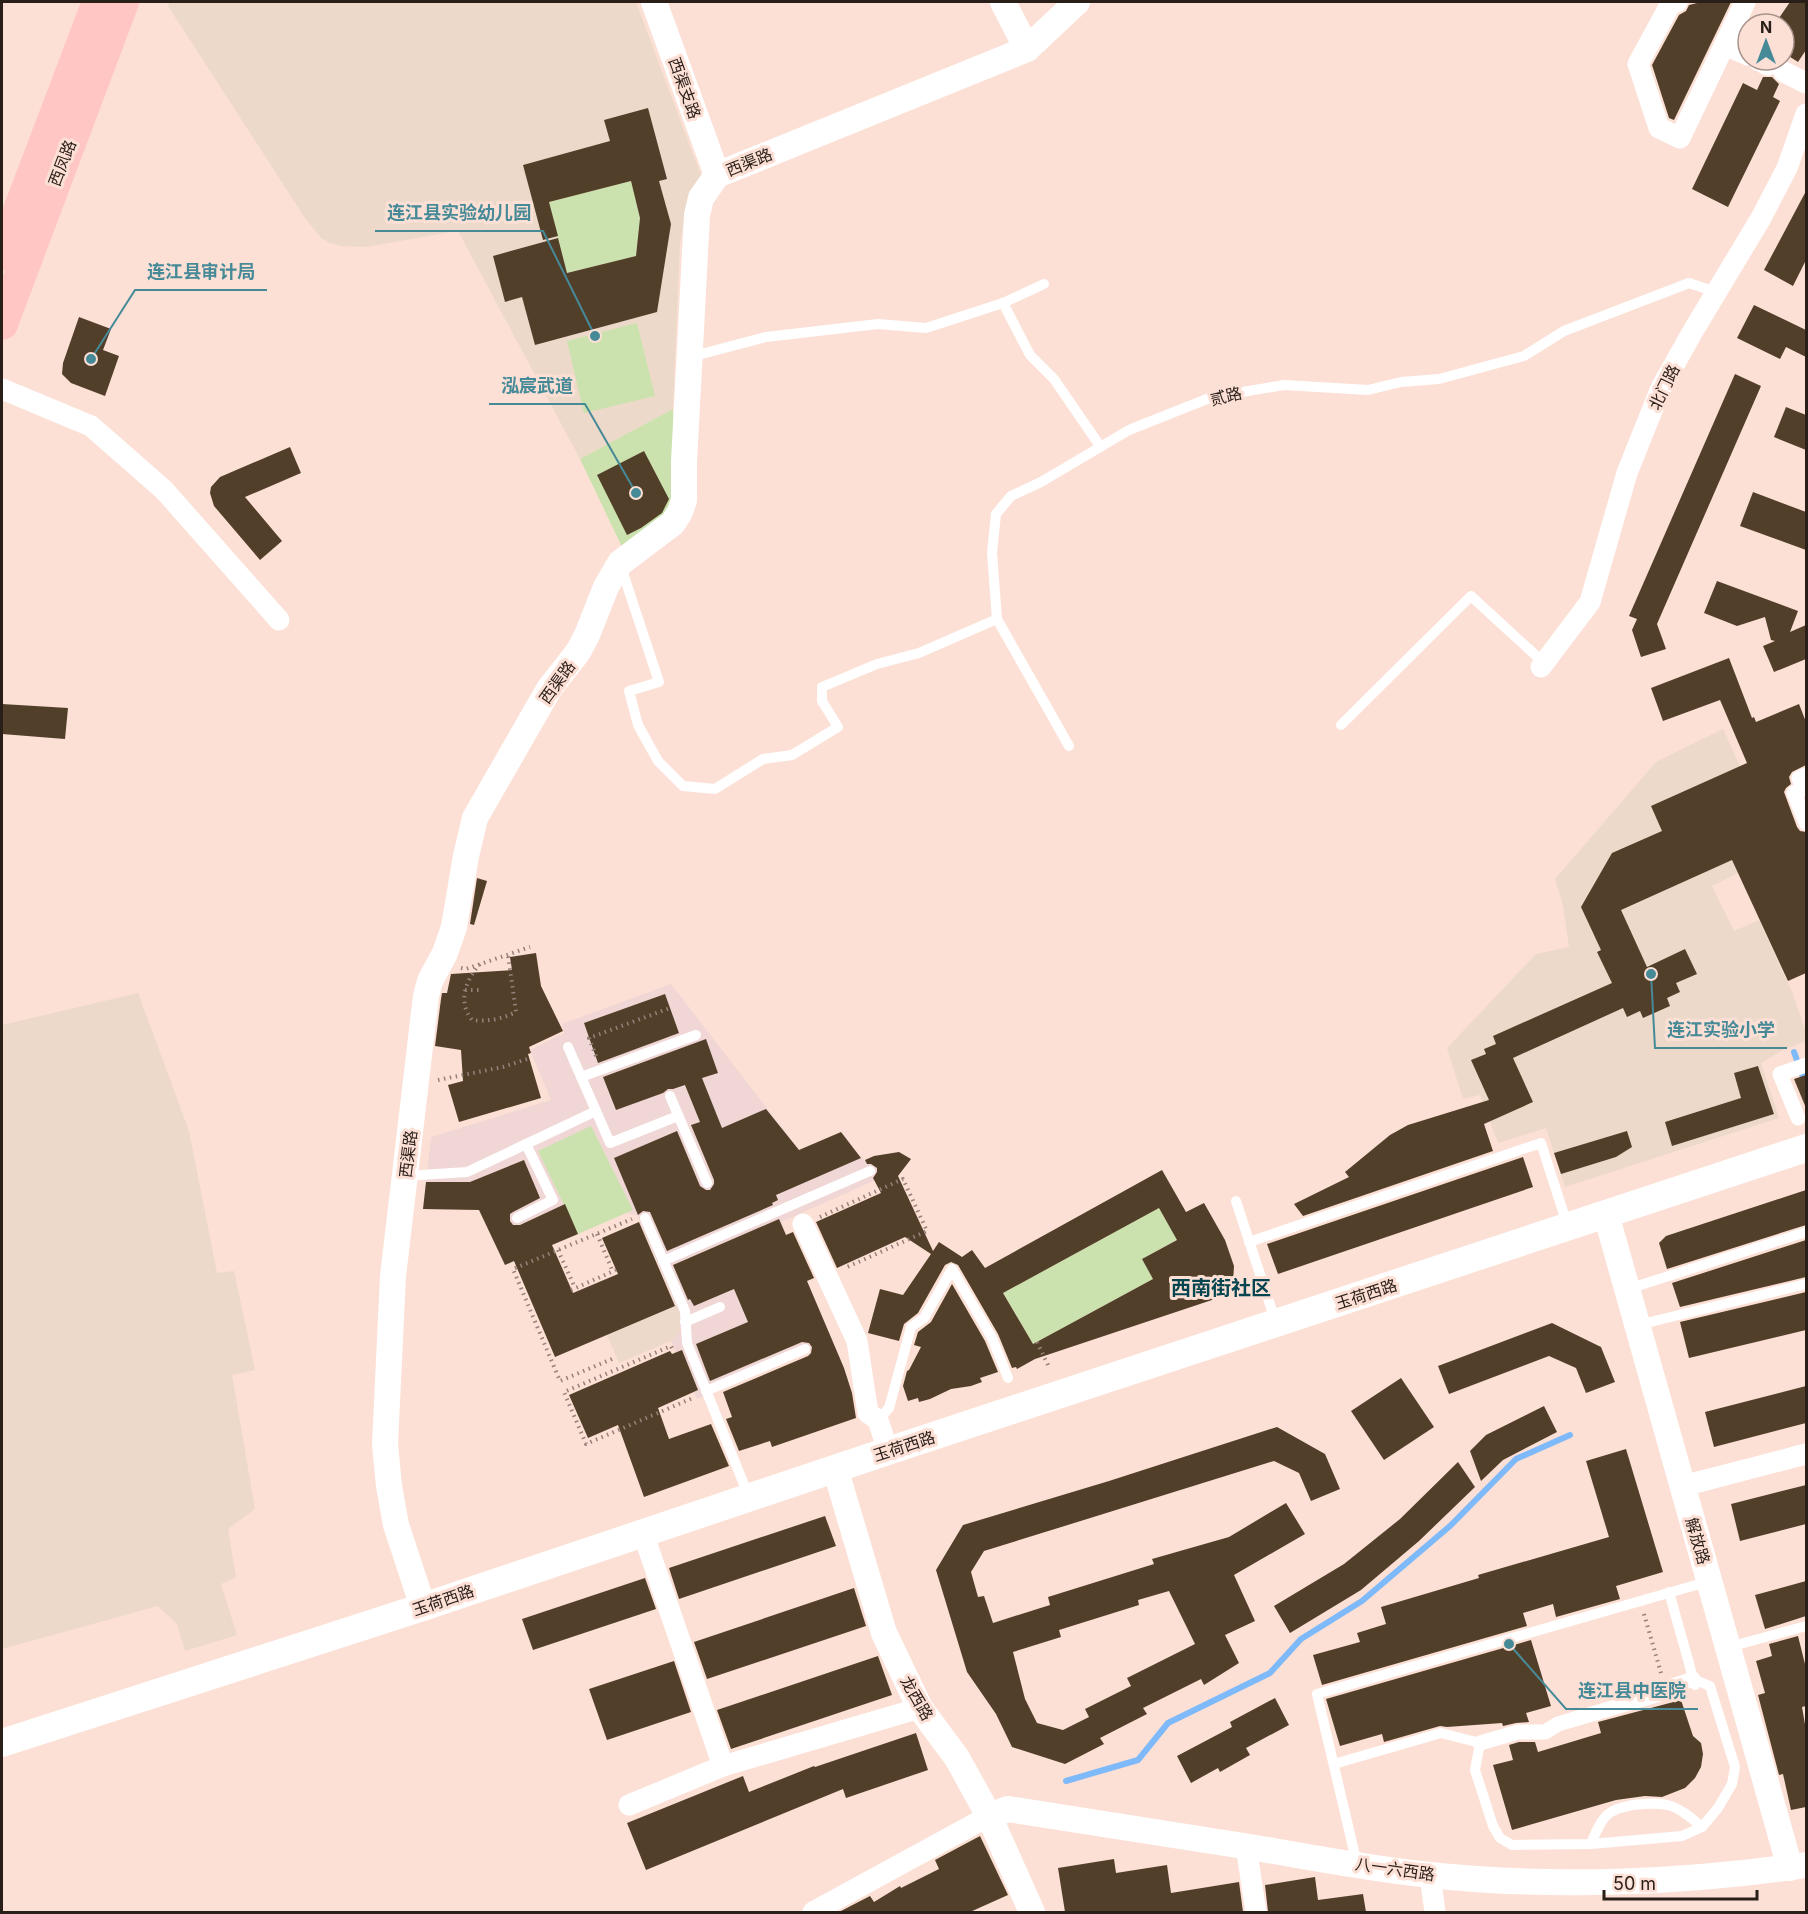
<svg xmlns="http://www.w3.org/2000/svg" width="1808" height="1914" font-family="Inter,'Noto Sans SC',sans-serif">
	<rect width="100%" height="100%" fill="#fce0d5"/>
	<path fill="#f0d6d4" d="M671,984L799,1150L841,1132L861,1158L865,1160L874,1156L899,1152L907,1157L909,1162L905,1167L781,1222L833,1341L697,1399L671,1341L679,1331L681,1317L637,1215L626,1213L505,1265L479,1210L423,1209L431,1137L551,1100L530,1050L564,1033L562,1024Z"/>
	<g fill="#ecd9c9">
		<path d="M170,2H636L702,178L686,212L680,244L673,409L580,459L458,231L365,247L340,246L330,243L321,238L305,218L168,6Z"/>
		<path d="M1723,729L1780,853L1712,886L1734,931L1759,920L1793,994L1806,1033V1041L1783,1050L1761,1063L1779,1118L1565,1187L1546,1128L1498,1143L1480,1095L1463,1099L1447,1048L1536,954L1569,947L1563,905L1555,879L1656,762Z"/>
		<path d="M138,993L189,1131L217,1273L234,1271L255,1370L232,1375L255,1509L228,1529L236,1577L221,1584L237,1635L185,1651L177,1624L158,1606L2,1649V1025Z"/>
		<path d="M676,1305L681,1317L679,1331L671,1341L619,1363L607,1335Z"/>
	</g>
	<g fill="#cce2ae">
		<path d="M631,181L640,218L636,256L567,273L549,202Z"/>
		<path d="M637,323L655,396L584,413L567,341Z"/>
		<path d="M673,409L675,511L624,551L580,459Z"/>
		<path d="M591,1126L633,1210L578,1234L538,1151Z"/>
		<path d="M1159,1208L1167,1222L1186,1212L1196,1229L1142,1259L1153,1279L1033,1344L1003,1293Z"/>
	</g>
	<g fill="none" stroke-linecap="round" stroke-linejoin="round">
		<g stroke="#7eb9fa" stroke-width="6">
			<path d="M1794,1052L1806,1085"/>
			<path d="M1066,1781L1138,1760L1168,1723L1270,1673L1301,1639L1362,1601L1450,1526L1516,1459L1570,1435"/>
		</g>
	</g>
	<g fill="#523f2a" fill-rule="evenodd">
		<path d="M1701,2H1731L1674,120L1669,118L1652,65L1679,15L1686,11L1689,5Z"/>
		<path d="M1790,2H1806V50L1798,62L1784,53V24H1775Z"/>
		<path d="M1763,77H1772L1779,84L1773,97L1780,101L1728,207L1692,189L1743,83L1757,90Z"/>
		<path d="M648,108L667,179L659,181L671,224L657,312L535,345L522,297L505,302L493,256L558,238L567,273L636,256L640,218L631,181L549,202L558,236L543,240L523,165L610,141L604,120Z"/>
		<path d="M1806,191V260L1793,286L1764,270Z"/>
		<path d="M1754,305L1806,330V357L1786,347L1780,359L1737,338Z"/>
		<path d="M79,317L111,329L103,350L119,356L105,396L71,383L62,374L63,363Z"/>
		<path d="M1735,374L1761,386L1657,624L1666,649L1641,657L1632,630L1637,619L1629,616Z"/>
		<path d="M1786,407L1806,415V450L1774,437Z"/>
		<path d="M290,447L301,473L245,497L282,541L260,560L214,506L210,493L211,487L220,477Z"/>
		<path d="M644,451L669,499L662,513L641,528L627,535L597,475Z"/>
		<path d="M1753,492L1806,512V550L1740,526Z"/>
		<path d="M1717,581L1798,611L1790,632L1806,625V659L1774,672L1763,646L1775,641L1771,640L1765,617L1737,626L1704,613Z"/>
		<path d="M1729,658L1752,718L1754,717L1756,722L1799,704L1806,722V765L1792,772L1789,777L1791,784L1786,788L1784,792L1797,827L1800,831L1806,832V973L1788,981L1732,860L1621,910L1647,967L1685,949L1697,974L1676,983L1680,992L1667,998L1670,1006L1643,1018L1640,1011L1627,1017L1623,1008L1513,1058L1533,1102L1484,1124L1493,1151L1303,1216L1294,1204L1349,1177L1345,1172L1390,1135L1408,1125L1489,1100L1471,1060L1486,1054L1484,1049L1496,1044L1493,1036L1612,983L1597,952L1601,950L1581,907L1612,853L1662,831L1651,806L1747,763L1720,700L1663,721L1651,688Z"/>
		<path d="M2,704L68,708L65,739L2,734Z"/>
		<path d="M477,878L487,881L474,925L470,924Z"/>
		<path d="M536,953L541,986L563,1031L529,1047L531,1053L528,1054L541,1098L459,1122L448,1085L463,1081L461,1050L435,1046L441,999L442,993H447L451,974L512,970L510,957Z"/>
		<path d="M665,994L679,1033L598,1063L584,1023Z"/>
		<path d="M706,1039L718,1073L702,1078L722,1128L766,1109L799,1150L841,1132L861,1158L776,1195L778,1200L772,1203L773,1205L667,1251L650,1212L643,1211L638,1215L614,1158L677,1131L700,1186L706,1190H710L714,1184V1180L691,1125L700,1122L685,1085L673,1089H668L663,1093L616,1110L603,1077Z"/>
		<path d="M1758,1066L1774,1114L1672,1146L1665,1122L1741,1098L1734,1073Z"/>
		<path d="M1806,1075V1108L1794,1079Z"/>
		<path d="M1627,1131L1632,1147L1616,1157L1561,1174L1554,1153Z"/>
		<path d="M899,1152L911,1159L898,1176L933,1251L939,1242L962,1257L972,1250L985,1268L1162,1170L1186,1212L1204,1203L1225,1240L1234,1266L1233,1283L1229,1290L1215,1299L1035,1359L1017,1369L1016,1367L1012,1368L998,1334L958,1265L951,1262L945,1265L918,1313L904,1324L899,1341L868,1333L880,1289L903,1295L931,1254L905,1237L837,1268L816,1222L881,1193L873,1178L877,1172V1168L871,1164H867L865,1160L874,1156ZM1159,1208L1177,1240L1142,1259L1153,1279L1033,1344L1003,1293Z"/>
		<path d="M1523,1157L1533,1187L1278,1274L1267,1244Z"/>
		<path d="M524,1160L540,1198L513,1212L510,1214V1221L513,1225H520L565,1204L578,1234L552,1245L573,1293L618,1274L602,1238L639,1222L675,1306L555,1357L514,1261L505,1265L479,1210L423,1209L426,1182H470Z"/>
		<path d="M1806,1190V1225L1667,1269L1659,1243L1666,1236Z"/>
		<path d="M779,1219L786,1235L793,1232L814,1278L807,1281L844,1368L852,1393L856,1418L772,1447L770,1441L739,1451L726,1419L732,1417L723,1392L808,1356L811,1353L812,1347L809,1343L802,1342L710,1381L696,1344L748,1322L734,1289L694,1306L690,1299L688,1300L673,1265Z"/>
		<path d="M1806,1240V1277L1680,1307L1672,1283Z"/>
		<path d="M952,1284L985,1341L998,1372L980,1378L982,1382L971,1386L951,1389L930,1399L919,1402L918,1398L908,1401L903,1386L907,1371L909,1370L921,1347L914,1345L918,1332L931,1322Z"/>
		<path d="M1806,1292V1330L1689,1358L1680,1322Z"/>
		<path d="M1552,1323L1601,1347L1615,1382L1586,1393L1576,1368L1549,1356L1449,1394L1438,1366Z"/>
		<path d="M682,1350L698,1390L658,1408L669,1439L711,1424L729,1466L644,1497L618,1425L588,1438L569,1395L670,1351L672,1354Z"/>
		<path d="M1401,1378L1434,1427L1384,1460L1351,1411Z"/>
		<path d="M1806,1386V1423L1714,1447L1705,1412Z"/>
		<path d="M1544,1406L1557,1432L1503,1460L1481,1481L1470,1451L1486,1435Z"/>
		<path d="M1277,1427L1325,1454L1340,1489L1311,1501L1299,1473L1274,1461L984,1551L971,1572L978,1597L984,1596L993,1623L1050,1605L1048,1597L1154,1564L1152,1559L1229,1537L1286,1503L1305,1534L1234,1575L1255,1621L1225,1635L1239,1663L1204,1685L1201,1679L1143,1708L1147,1714L1100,1738L1104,1744L1065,1764L1012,1747L996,1714L967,1672L936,1570L963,1525L1109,1481ZM1169,1591L1195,1644L1127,1678L1131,1686L1085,1709L1089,1717L1063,1730L1037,1723L1025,1699L1013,1652L1061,1637L1059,1630L1139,1605L1138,1600Z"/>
		<path d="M1626,1449L1663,1572L1616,1586L1620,1599L1556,1617L1553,1604L1523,1613L1527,1626L1322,1685L1313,1655L1360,1642L1357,1633L1386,1624L1381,1607L1479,1578L1478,1575L1609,1537L1586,1461Z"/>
		<path d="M1458,1462L1475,1487L1419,1541L1361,1590L1290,1633L1274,1606L1344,1564L1400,1519Z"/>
		<path d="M1806,1485V1524L1740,1541L1731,1504Z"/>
		<path d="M825,1516L836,1546L679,1599L669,1568Z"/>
		<path d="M645,1578L656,1609L533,1650L522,1619Z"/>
		<path d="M1806,1581V1616L1765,1629L1755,1595Z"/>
		<path d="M854,1588L866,1626L707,1679L694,1642Z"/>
		<path d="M1798,1636L1806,1668V1706L1802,1707L1806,1730V1807L1791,1810L1783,1774L1779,1775L1758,1695L1765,1693L1756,1661L1772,1656L1769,1644Z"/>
		<path d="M1531,1640L1551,1706L1526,1713L1529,1722L1516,1723L1503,1726L1502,1723L1447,1727L1440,1726L1384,1742L1382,1734L1340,1746L1326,1699Z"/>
		<path d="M878,1656L892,1695L731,1749L717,1710Z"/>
		<path d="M674,1661L691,1712L607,1740L589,1689Z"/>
		<path d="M1275,1698L1289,1725L1246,1748L1250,1755L1220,1772L1218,1768L1191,1783L1177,1756L1232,1727L1230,1722Z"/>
		<path d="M1681,1700L1693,1736L1701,1743L1703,1754L1701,1767L1695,1778L1685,1788L1662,1797L1645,1796L1616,1800L1512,1830L1493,1765L1513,1760L1509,1745L1519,1742H1535L1538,1752L1601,1733L1598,1722Z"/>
		<path d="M916,1733L928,1770L846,1798L843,1789L646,1870L627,1823L743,1776L749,1792L814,1766L815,1767Z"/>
		<path d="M980,1836L1008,1895L970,1912H839L870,1896L874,1902L900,1886L901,1888L939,1869L935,1860Z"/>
		<path d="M1114,1859L1116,1873L1167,1865L1171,1893L1239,1882L1243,1912H1065L1058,1868Z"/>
		<path d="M1315,1877L1318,1900L1363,1894L1366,1912H1268L1265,1885Z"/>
	</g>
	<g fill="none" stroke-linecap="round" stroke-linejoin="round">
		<g stroke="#958179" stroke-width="4" stroke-dasharray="1.5 4.5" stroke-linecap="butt">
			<path d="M480,964C466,980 457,1001 472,1020C486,1022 503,1019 516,1012L508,955"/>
			<path d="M461,968L466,969L530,947"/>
			<path d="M465,990H481"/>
			<path d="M596,1056L589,1038L670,1008"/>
			<path d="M438,1080L503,1067L530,1058"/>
			<path d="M820,1217L903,1179L927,1231L845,1268"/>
			<path d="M597,1234L613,1272"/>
			<path d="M558,1250L575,1288"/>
			<path d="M571,1290L616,1270"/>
			<path d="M1037,1342L1048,1365"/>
			<path d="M672,1348L671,1346L564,1392L586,1444L695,1397"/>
			<path d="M612,1359L560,1381L513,1269L632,1219"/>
			<path d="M1644,1614L1661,1673"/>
		</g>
		<g stroke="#fff" stroke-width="10">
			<path d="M1003,303L1030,355L1054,379L1100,446"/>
			<path d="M690,357L766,337L878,324L926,328L1003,303L1044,284"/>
			<path d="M621,567L659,682L629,691L638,725L658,761L683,786L715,789L763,759L792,755L838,727L822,701V687L877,664L919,653L997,619"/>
			<path d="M1341,725L1471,596L1544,663"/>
			<path d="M1069,746L997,619L992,553L996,514L1011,496L1041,482L1129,430L1212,397L1284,385L1368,390L1401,382L1439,379L1524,356L1564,331L1689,283L1716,292"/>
			<path d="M568,1047L610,1143L678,1116"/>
			<path d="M581,1077L696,1035"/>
			<path d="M670,1096L707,1183"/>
			<path d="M405,1176L467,1172L596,1111"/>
			<path d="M1236,1201L1276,1323"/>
			<path d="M517,1218L553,1200L526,1144"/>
			<path d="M645,1218L685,1311L687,1343L749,1497"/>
			<path d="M1249,1242L1541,1143L1567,1224"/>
			<path d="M663,1261L870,1171"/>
			<path d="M1628,1289L1806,1232"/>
			<path d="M685,1322L720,1307"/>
			<path d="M1638,1325L1806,1284"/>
			<path d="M706,1391L805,1349"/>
			<path d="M878,1420L889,1408L911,1327L924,1318L952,1269L992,1338L1008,1378"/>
			<path d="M1669,1592L1695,1685"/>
			<path d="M1729,1647L1806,1626"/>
			<path d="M1334,1764L1441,1733L1480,1743L1475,1770L1493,1826L1500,1838L1512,1845L1591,1844L1682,1836L1702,1827L1718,1808L1732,1784L1735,1767L1710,1686L1693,1679"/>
			<path d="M1591,1844C1595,1834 1599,1823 1607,1815C1615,1808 1624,1807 1633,1805C1669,1801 1675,1804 1702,1827"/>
			<path d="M1357,1864L1317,1694L1710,1581"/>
		</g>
		<g stroke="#fff" stroke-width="15">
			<path d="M1806,775L1799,778L1803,789L1794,793L1806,823"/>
			<path d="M1798,1118L1780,1074L1806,1065"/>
			<path d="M1480,1743L1518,1732H1545L1558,1724L1663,1693L1666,1688L1693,1679"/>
		</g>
		<g stroke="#fff" stroke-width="21">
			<path d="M1677,2L1671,3L1638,64L1659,128L1680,138L1745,2"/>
			<path d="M1725,45L1748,55"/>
			<path d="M1758,60L1768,65"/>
			<path d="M1784,72L1806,83"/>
			<path d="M2,389L91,426L164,490L279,620"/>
			<path d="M1541,667L1590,602L1627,473L1661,388L1693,331L1761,218L1787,168L1806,114"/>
			<path d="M803,1224L857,1341L868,1413L878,1420L888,1451"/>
			<path d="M1683,1486L1806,1454"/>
			<path d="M643,1533L723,1766"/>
			<path d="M629,1805L723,1766L920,1708"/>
			<path d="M1246,1846L1256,1912"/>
			<path d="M1430,1875L1435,1912"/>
			<path d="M813,1912L989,1816"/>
		</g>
		<g stroke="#fff" stroke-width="26">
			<path d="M654,2L717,175"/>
			<path d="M1003,2L1027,49"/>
			<path d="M1606,1214L1790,1868"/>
			<path d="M835,1468L884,1633L920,1708L957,1758L989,1816L1032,1912"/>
			<path d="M423,1607L396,1525L389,1486L385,1444L393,1276L426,996L430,981L445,953L454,927L466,856L475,818L549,689L578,652L587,635L606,587L620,563L673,523L680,512L684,500V462L697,215L701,198L717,175L1027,49L1077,2"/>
			<path d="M989,1816L1008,1809C1089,1822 1170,1834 1250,1847C1310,1857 1370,1869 1430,1875C1552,1888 1685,1883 1806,1865"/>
		</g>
		<path stroke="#fff" stroke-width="28" d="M2,1743L423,1607L888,1451L1806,1148"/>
		<g stroke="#ffc6c4" stroke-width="32">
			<path d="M2,255L98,2"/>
			<path d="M2,324L123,2"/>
		</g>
	</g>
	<g text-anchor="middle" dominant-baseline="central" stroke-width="6" stroke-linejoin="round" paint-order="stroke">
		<g font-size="16" fill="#2a1e19" stroke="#fce0d5">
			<text transform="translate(685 88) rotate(70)">西渠支路</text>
			<text transform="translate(749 162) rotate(-22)">西渠路</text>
			<text transform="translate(62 163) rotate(-69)">西凤路</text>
			<text transform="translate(1664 387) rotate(-64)">北门路</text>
			<text transform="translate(1226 396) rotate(-13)">贰路</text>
			<text transform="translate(557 682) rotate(-54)">西渠路</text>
			<text transform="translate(408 1154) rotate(-83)">西渠路</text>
			<text transform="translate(1366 1294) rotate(-18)">玉荷西路</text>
			<text transform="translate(904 1446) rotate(-18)">玉荷西路</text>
			<text transform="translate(1698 1541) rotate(74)">解放路</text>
			<text transform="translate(443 1600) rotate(-19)">玉荷西路</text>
			<text transform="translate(917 1698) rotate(60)">龙西路</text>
			<text transform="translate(1395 1869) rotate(8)">八一六西路</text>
		</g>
		<g font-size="20" font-weight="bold" fill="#06444f" stroke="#fce0d5">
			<text x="1221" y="1288">西南街社区</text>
		</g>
	</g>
	<path fill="none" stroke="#468a98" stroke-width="2" d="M595 336L543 231H375M91 359L135 290H267M636 493L585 404H489M1651 974L1655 1048H1787M1509 1644L1566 1709H1698"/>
	<g fill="#468a98" stroke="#fce0d5" stroke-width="2">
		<circle cx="595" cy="336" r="6"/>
		<circle cx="91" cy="359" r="6"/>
		<circle cx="636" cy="493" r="6"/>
		<circle cx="1651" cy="974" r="6"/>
		<circle cx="1509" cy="1644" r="6"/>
	</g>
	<g font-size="18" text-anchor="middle" font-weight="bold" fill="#468a98" stroke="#fce0d5" stroke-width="6" stroke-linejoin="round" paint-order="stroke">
		<text x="459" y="219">连江县实验幼儿园</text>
		<text x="201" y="278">连江县审计局</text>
		<text x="537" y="392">泓宸武道</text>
		<text x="1721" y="1036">连江实验小学</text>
		<text x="1632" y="1697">连江县中医院</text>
	</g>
	<rect width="1808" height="1914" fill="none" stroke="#2a1e19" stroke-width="6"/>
	<g transform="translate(1766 42)"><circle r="28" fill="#fce0d5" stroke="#a8928a" stroke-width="1.5"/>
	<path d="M0-4.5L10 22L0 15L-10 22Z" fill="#468a98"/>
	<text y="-9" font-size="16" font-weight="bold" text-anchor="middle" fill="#2a1e19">N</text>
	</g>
	<path d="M1604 1890v9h153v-9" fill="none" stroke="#2a1e19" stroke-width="3"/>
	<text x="1613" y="1890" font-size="18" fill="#2a1e19" stroke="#fce0d5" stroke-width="4.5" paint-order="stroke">50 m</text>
</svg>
